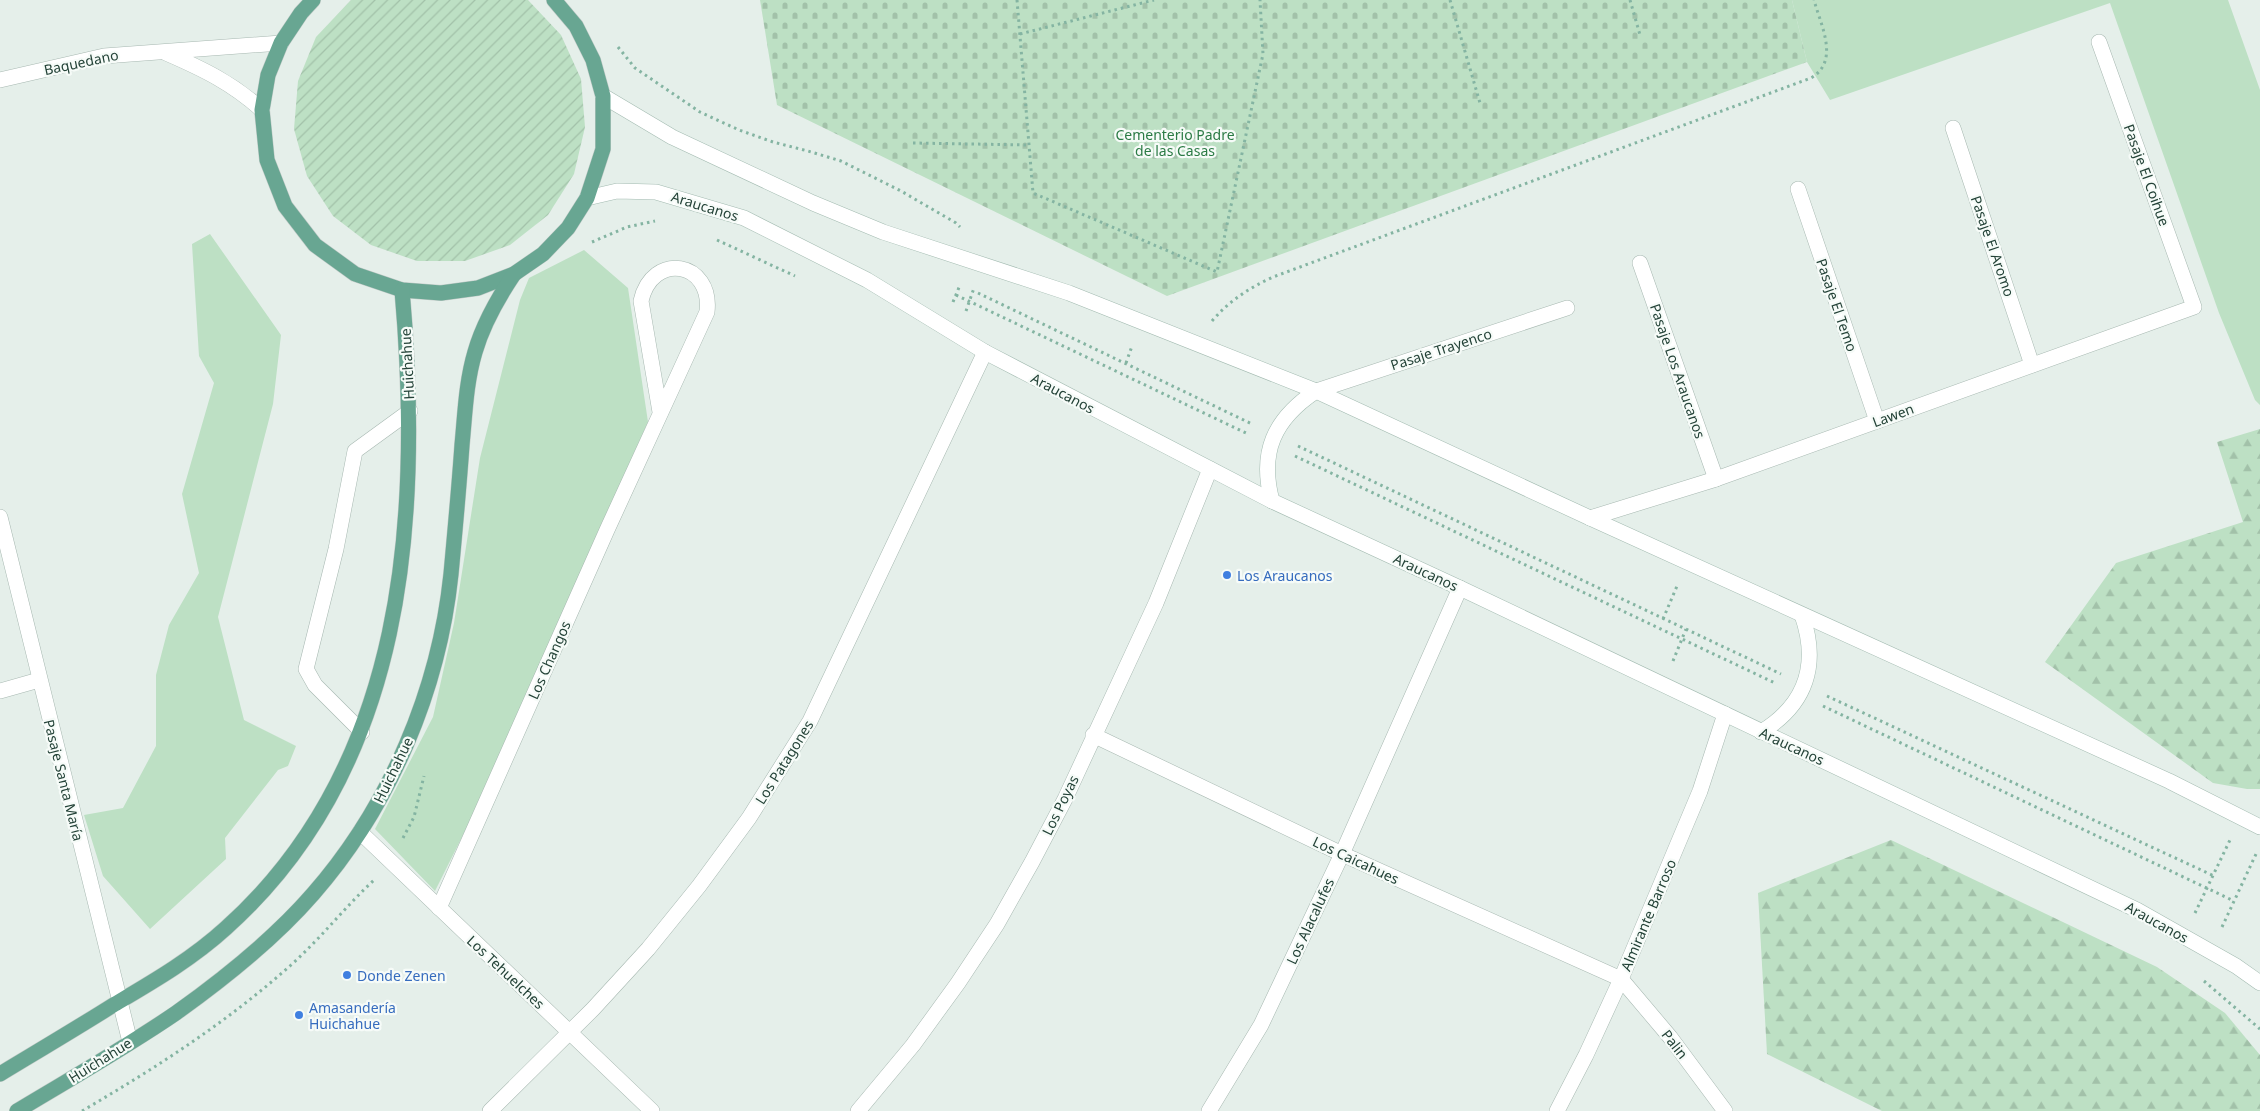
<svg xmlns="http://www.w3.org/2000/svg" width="2260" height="1111" font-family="'Noto Sans',sans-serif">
	<defs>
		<pattern id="forest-firs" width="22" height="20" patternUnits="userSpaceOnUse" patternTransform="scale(1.25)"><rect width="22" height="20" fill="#bde0c4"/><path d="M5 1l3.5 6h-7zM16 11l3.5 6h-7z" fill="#a2c1a9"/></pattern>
		<pattern id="cemetery-stones" width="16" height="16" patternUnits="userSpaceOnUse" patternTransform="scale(1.25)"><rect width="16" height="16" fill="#bde0c4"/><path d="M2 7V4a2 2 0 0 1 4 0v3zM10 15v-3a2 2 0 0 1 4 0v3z" fill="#a2c1a9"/></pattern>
		<pattern id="garden-furrows" width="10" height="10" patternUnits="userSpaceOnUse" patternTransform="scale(1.25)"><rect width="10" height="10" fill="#bde0c4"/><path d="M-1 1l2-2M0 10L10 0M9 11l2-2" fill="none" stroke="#a2c1a9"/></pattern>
	</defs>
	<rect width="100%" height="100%" fill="#e5efea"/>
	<g fill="#bde0c4">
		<path d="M1792,0H2228L2260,90V405L2255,400L2219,313L2110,3L1830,100L1807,62Z"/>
		<path d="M210,234L281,335L273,404L218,617L244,720L296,746L288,766L278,770L225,838L226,859L150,929L103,876L84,815L123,808L156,746V675L169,625L199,573L182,494L214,383L199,356L192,244Z"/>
		<path d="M584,250L628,288L648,422L469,823L435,891L375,829L433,717L454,623L480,458L520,300L529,278Z"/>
	</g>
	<g fill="url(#forest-firs)">
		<path d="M2260,429V789H2247L2213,783L2045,662L2116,563L2243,522L2217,442Z"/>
		<path d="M1891,840L2157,967L2225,1013L2260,1055V1111H1882L1767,1054L1758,893Z"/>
	</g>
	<path fill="url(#cemetery-stones)" d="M760,0H1792L1807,62L1167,296L777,105Z"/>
	<path fill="url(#garden-furrows)" d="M351,0H528L561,35L581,79L585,127L574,174L548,215L510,245L465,261H417L371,245L333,216L307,176L294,129L298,81L316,37Z"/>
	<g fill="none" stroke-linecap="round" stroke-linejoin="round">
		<defs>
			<path id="service" d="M362,732L315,685L306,669L336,549L355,451L410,411"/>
			<g id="minor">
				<path d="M166,53C203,69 232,83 262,110"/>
				<path d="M0,80L104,56L281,43"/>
				<path d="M1953,128L2032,365"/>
				<path d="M1798,189L1877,421"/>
				<path d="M1640,263L1716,479"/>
				<path d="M1316,391L1567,308"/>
				<path d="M0,517L130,1042"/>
				<path d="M1590,518L1716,479L2194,307L2099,42"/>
				<path d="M0,691L39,680"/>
				<path d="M1093,735L1342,854L1621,979L1670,1037L1725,1111"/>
				<path d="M360,832L652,1111"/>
				<path d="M439,908L607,530L707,312C713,261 652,251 641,301L660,412"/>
				<path d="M490,1111L593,1009L648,949L699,886L749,818L810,721L985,352"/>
				<path d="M858,1111L913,1045L958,983L997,924L1032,862L1065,799L1156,603L1210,469"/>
				<path d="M1209,1111L1261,1025L1342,854L1460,588"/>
				<path d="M1557,1111L1586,1055L1621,979L1700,791L1725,714"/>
			</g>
			<g id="secondary">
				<path d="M603,96L672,137L813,203L883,232L1069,293L1316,391L1590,518L2169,781L2260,827"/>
				<path d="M587,198L617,191L656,192L744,218L867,280L985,352L1272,501L1460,588L2137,910L2236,966L2260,983"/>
				<path d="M1272,501C1259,452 1274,419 1316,391"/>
				<path d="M1761,732C1807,704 1819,664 1802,615"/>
			</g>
			<g id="primary">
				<path d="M313,0L301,13L281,43L268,75L262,110L267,160L285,206L315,245L355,274L402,290L441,293L478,288L514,274L543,254L568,228L587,198L603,149V96L593,60L576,26L554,0"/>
				<path d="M0,1074C38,1051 77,1028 115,1004C154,981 192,959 226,928C407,766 422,516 402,290"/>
				<path d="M17,1111C70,1079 125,1048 176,1013C225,978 274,939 313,894C390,806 439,690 451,574C455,531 459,488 462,445C465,414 466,382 475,352C483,324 498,298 514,274"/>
			</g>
		</defs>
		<use href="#service" stroke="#a7b8b1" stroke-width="16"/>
		<use href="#minor" stroke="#a7b8b1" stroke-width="16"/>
		<use href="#secondary" stroke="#a3bbb1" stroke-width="16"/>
		<use href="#primary" stroke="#c1cac7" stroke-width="16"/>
		<g stroke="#84b4a2" stroke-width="3" stroke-dasharray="2.5 4" stroke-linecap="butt">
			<path d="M1017,0L1033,193L1217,272L1263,54L1260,0"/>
			<path d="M1450,0L1480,103"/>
			<path d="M1630,0L1640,35"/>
			<path d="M1020,34L1154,0"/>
			<path d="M618,47L635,68L700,112L739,130L773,142L808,151L841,161L901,191L956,223L960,227"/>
			<path d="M913,143L1029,145"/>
			<path d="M717,240L795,276"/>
			<path d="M592,242L627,227L655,221"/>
			<path d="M978,293L1252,424"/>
			<path d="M956,295L1248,434"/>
			<path d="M953,302L960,285"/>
			<path d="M966,311L974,288"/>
			<path d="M1212,321C1229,301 1249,288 1273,277L1811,78C1840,61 1821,26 1814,0"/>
			<path d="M1126,363L1132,346"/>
			<path d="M1298,446L1781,674"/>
			<path d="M1295,456L1775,683"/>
			<path d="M1663,619L1677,586"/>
			<path d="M1673,661L1686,629"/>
			<path d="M1827,696L2214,876"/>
			<path d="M1823,706L2234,901"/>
			<path d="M403,838L414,817L424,776"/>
			<path d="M2195,913L2230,840"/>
			<path d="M2222,927L2256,854"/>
			<path d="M2204,981L2260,1029"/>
			<path d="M82,1111C157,1067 226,1023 291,965C321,938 345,907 374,880"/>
		</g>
		<use href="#service" stroke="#fff" stroke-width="15"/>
		<use href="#minor" stroke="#fff" stroke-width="15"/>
		<use href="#secondary" stroke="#fff" stroke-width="15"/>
		<use href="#primary" stroke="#68a692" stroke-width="15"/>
	</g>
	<g fill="#3f7fe0" stroke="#f6fbf8" stroke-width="2">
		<circle cx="1227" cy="575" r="5"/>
		<circle cx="347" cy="975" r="5"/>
		<circle cx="299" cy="1015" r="5"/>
	</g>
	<g text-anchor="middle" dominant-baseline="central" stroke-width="4.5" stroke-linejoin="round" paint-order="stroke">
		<g font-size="14" fill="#234237" stroke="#f6fbf8">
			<text transform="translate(81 62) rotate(-12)">Baquedano</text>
			<text transform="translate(2147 175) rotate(70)">Pasaje El Coihue</text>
			<text transform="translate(705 206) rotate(17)">Araucanos</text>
			<text transform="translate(1993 246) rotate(71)">Pasaje El Aromo</text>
			<text transform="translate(1837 305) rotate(71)">Pasaje El Temo</text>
			<text transform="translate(1441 349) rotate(-18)">Pasaje Trayenco</text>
			<text transform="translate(407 364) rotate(-93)">Huichahue</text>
			<text transform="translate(1678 371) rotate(71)">Pasaje Los Araucanos</text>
			<text transform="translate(1063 393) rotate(28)">Araucanos</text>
			<text transform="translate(1893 415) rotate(-20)">Lawen</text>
			<text transform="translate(1426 572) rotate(25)">Araucanos</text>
			<text transform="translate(549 660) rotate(-66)">Los Changos</text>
			<text transform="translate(1792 746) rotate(25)">Araucanos</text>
			<text transform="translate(784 762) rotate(-58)">Los Patagones</text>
			<text transform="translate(393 770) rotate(-64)">Huichahue</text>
			<text transform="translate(64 780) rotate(76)">Pasaje Santa María</text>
			<text transform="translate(1060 805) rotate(-64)">Los Poyas</text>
			<text transform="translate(1356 860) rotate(25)">Los Caicahues</text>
			<text transform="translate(1648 915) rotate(-67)">Almirante Barroso</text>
			<text transform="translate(1310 921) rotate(-65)">Los Alacalufes</text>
			<text transform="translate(2157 922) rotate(29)">Araucanos</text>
			<text transform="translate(506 972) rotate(43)">Los Tehuelches</text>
			<text transform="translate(1675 1044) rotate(52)">Palin</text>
			<text transform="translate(100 1060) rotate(-32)">Huichahue</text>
		</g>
		<g font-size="14" fill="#2b7b45" stroke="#f6fbf8">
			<text x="1175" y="134">Cementerio Padre<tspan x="1175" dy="16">de las Casas</tspan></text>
		</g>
		<g font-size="14" fill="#366cbe" stroke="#f6fbf8" text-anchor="start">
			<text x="1237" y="575">Los Araucanos</text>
			<text x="357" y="975">Donde Zenen</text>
			<text x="309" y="1007">Amasandería<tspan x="309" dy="16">Huichahue</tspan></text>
		</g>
	</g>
</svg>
